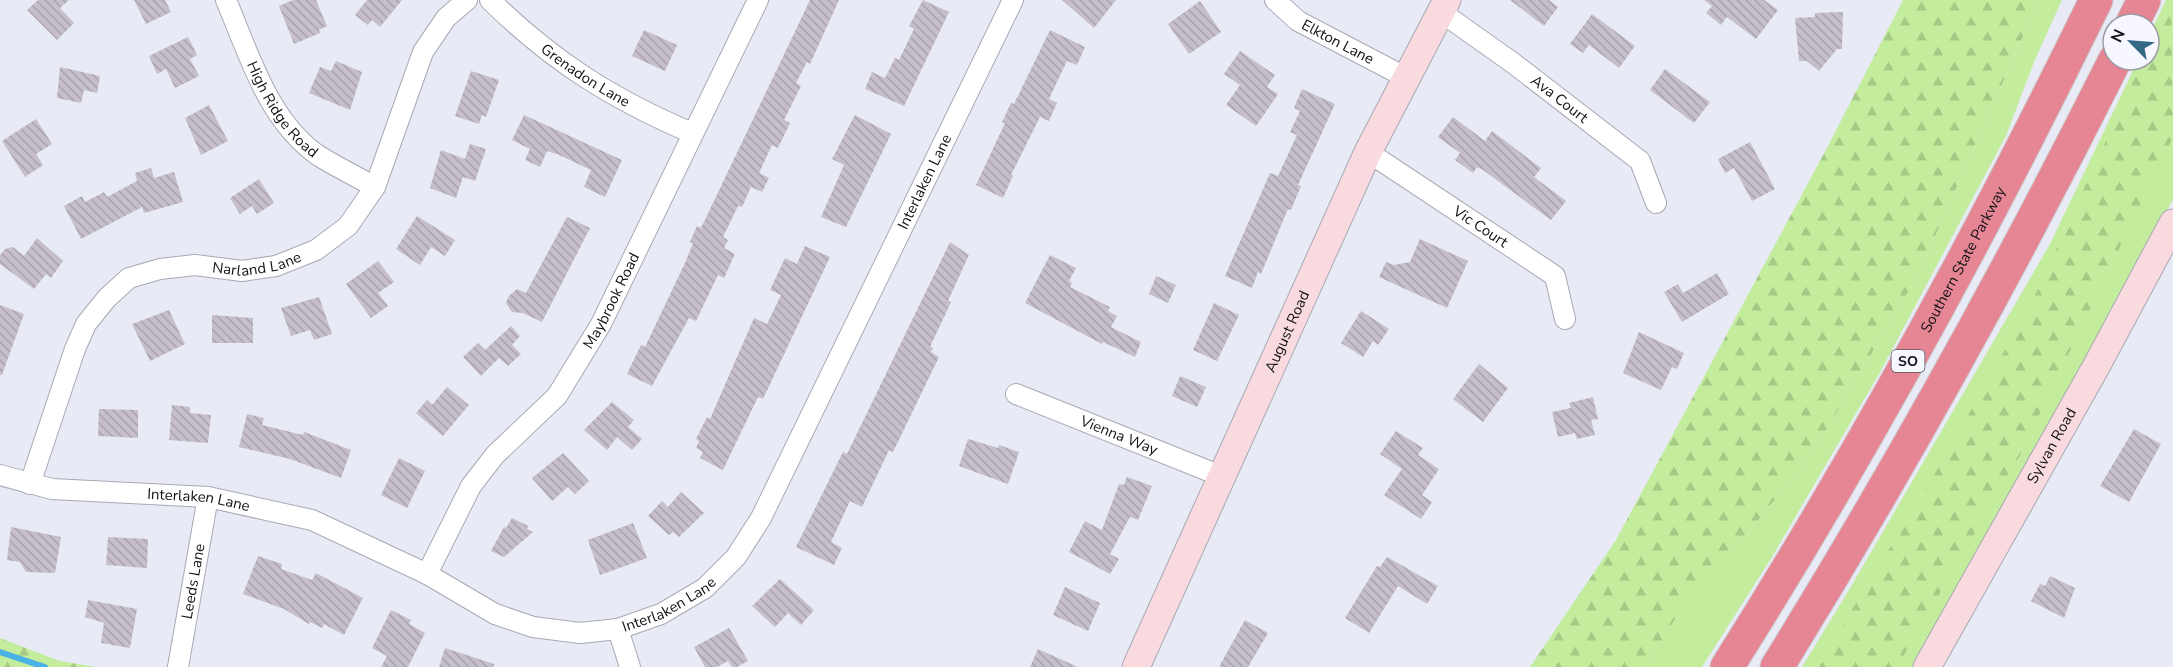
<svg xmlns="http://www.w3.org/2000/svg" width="2173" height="667" font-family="'Nunito Sans',sans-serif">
	<defs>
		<pattern id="forest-firs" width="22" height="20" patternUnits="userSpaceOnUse" patternTransform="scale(1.5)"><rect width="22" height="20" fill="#c3ed9d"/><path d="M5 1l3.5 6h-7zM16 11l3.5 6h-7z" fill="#a6ca86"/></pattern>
		<pattern id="building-back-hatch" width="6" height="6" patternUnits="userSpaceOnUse" patternTransform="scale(1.5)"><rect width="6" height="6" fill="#c6bfc9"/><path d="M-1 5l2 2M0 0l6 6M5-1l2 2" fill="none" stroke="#a9a3ac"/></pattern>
	</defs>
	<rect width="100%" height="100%" fill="#e8eaf6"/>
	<g fill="#c3ed9d">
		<path d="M2039,0H2062L2034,62L2006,136L1879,374L1772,557L1702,667H1646L1700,576L1746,535L1812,454L1918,275Z"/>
		<path d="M2166,0H2173V199L2097,350L1918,667H1802L1849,590L2050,244L2138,60H2149V36Z"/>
	</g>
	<g fill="url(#forest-firs)">
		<path d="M1903,0H2039L1918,275L1812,454L1746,535L1700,577L1646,667H1530L1616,540L1828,146Z"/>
		<path d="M2171,0L2173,137L2020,455L1897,667H1817L1936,472L2031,304L2143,60H2149V48Z"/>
		<path d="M0,638L60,661L96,667H0Z"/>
	</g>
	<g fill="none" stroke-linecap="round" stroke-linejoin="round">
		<path stroke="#4bb3e3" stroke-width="6" d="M0,652L45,667"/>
	</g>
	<g fill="url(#building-back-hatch)">
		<path d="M38,0H69L60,8L74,23L57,40L27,10Z"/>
		<path d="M134,0H165L171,12L146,24Z"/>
		<path d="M293,0H316L327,26L319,30L320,33L294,44L279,6Z"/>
		<path d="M367,0H402L380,27L372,20L368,25L355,15Z"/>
		<path d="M810,0H839L810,64L807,62L796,83L801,86L784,120L790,123L778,148L772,145L759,173L769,178L762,192L751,187L742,207L738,206L723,237L728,240L724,248L735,254L724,278L718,275L696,321L689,318L652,386L627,374L641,345L645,347L685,263L693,243L690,242L697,226L701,228Z"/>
		<path d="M923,0L949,12L904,106L865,89L872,72L885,78L895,58L899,60L914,29L909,26Z"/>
		<path d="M1062,0H1116L1094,28Z"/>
		<path d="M1510,0H1549L1558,7L1544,26Z"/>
		<path d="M1704,0H1764L1778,10L1756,39L1727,17L1721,25L1706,13L1712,6Z"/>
		<path d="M1200,1L1221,32L1189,54L1168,24Z"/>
		<path d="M1843,12L1842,49H1837L1819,71L1807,61H1799L1795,18L1815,17V13Z"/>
		<path d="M1592,14L1635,46L1619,68L1589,45L1583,53L1570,44Z"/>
		<path d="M644,30L677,45L665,71L632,56Z"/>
		<path d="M1050,30L1085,47L1077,65L1067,61L1049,99L1057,103L1049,121L1040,117L1011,175L1013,176L1003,198L976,185L1005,123L1002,122L1011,103L1014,104Z"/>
		<path d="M188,37L197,55L190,59L199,76L175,88L166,69L157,74L149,56Z"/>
		<path d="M1240,51L1275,75L1267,87L1278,94L1256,126L1226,105L1240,85L1224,74Z"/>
		<path d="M336,61L362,72L350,110L309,93L320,67L331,71Z"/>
		<path d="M60,67L100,76L97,93L84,90L81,103L57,98Z"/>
		<path d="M1665,69L1710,102L1694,123L1650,90Z"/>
		<path d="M471,71L499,80L486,117L482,115L479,124L455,116Z"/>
		<path d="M1302,89L1335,104L1298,185L1301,186L1291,210L1288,209L1261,274L1258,272L1252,288L1225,276L1270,173L1278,176L1297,135L1290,132L1300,111L1294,108Z"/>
		<path d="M209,105L228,141L201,155L185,118Z"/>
		<path d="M524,115L622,160L605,197L584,187L591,170L557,154L547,151L540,167L525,160L530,149L512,140Z"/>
		<path d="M855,115L891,134L846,227L821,217L844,165L832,159Z"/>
		<path d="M1453,117L1485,141L1492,131L1541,168L1534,177L1566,201L1551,220L1483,170L1477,167L1473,173L1455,160L1460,153L1438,137Z"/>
		<path d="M36,119L52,144L36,154L43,165L25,177L2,141Z"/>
		<path d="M1750,142L1775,189L1752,201L1734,168L1725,173L1718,159Z"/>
		<path d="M470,144L486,149L475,181L463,177L456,198L430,188L441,150L465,159Z"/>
		<path d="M151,168L154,178L174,172L183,202L144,213L142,207L81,239L64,206L82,196L85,202L104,192L107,197L137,181L135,173Z"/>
		<path d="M259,179L274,203L257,214L252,206L240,214L230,198Z"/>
		<path d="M417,216L455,240L445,256L431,247L420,265L396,249Z"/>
		<path d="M567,217L590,228L542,322L523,313L512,312L506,303L509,296L517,289L526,293Z"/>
		<path d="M37,238L63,261L51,278L46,274L34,289L0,264V255L5,249L13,247L24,256Z"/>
		<path d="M1420,239L1468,261L1447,308L1379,277L1386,262L1394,265L1410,262Z"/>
		<path d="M950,242L969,255L948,301L951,302L930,347L933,348L931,352L939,357L893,452L889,450L862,507L850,501L831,542L842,548L834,565L796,547L843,452L847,454Z"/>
		<path d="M805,246L830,257L763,399L758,397L723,470L700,458L703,452L696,448L699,441L696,439L707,417L710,419L754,318L767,324L781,295L770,290L785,258L797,264Z"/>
		<path d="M1050,255L1076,268L1069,281L1072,283L1070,287L1110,307L1108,311L1117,316L1111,327L1141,342L1135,357L1103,342L1102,344L1025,303Z"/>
		<path d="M378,261L394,282L378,293L388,306L371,318L346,284Z"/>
		<path d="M1717,273L1729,294L1682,322L1664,292L1678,284L1683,293Z"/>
		<path d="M1156,276L1176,285L1168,303L1149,294Z"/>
		<path d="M319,297L332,334L314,340L310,330L291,336L281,308Z"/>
		<path d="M1214,303L1239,315L1217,361L1193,350Z"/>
		<path d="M0,305L24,314L2,375H0Z"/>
		<path d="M169,310L185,344L150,361L132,324Z"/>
		<path d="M1361,311L1389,329L1378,345L1373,341L1363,357L1341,343Z"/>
		<path d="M212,315L253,318V343H212Z"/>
		<path d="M511,326L520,336L512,345L521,354L508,366L499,358L481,376L463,357L478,343L485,350Z"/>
		<path d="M1639,332L1684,353L1677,369L1672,367L1661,390L1623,373Z"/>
		<path d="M1479,364L1508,388L1483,422L1453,399Z"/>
		<path d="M1180,376L1206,387L1197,407L1172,396Z"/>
		<path d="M447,387L469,405L443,436L416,413L427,400L432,405Z"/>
		<path d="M1593,397L1598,419L1591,420L1595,435L1577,439L1575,433L1558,437L1552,412L1571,408L1569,403Z"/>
		<path d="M612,402L634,420L628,427L642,439L632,450L617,437L607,450L584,430Z"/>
		<path d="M172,405L190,407V413L211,415L208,443L169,440Z"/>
		<path d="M99,409L138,410V438L98,436Z"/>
		<path d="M247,414L264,418L262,425L303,435L304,432L351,450L341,478L290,459L239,447Z"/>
		<path d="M2134,429L2161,444L2129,502L2100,486Z"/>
		<path d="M1396,431L1423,448L1418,455L1439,469L1422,495L1432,502L1421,519L1384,495L1402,469L1380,454Z"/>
		<path d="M968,439L998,448L999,445L1019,452L1008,484L959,466Z"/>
		<path d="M563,453L589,481L575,494L568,487L552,501L532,478Z"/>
		<path d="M399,458L425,471L407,508L381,495Z"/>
		<path d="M1127,477L1152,486L1138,520L1130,517L1110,554L1119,559L1110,574L1069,552L1085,521L1102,530L1119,484L1124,485Z"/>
		<path d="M681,492L704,513L679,537L673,532L669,535L648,516L662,501L668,507Z"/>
		<path d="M512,518L528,526L527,529L533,532L504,557L491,551L504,527L506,528Z"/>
		<path d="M633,523L647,558L600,575L588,540Z"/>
		<path d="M11,527L61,537L55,573L26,572L20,562L7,560Z"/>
		<path d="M108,537L148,539L147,568L106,565Z"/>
		<path d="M258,556L282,564L281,569L312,580L316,573L363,598L344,635L324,624L322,628L310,622L309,624L284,609L243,594Z"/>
		<path d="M1387,557L1438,586L1427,604L1398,586L1369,633L1345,618L1377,566L1380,567Z"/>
		<path d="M2050,576L2075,588L2064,618L2031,601L2040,584L2045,586Z"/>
		<path d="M780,579L814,610L801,625L788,613L775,627L752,606Z"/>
		<path d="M1065,587L1100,603L1088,631L1053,615Z"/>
		<path d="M88,600L137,609L130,648L101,643L104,623L85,617Z"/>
		<path d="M391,610L411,620L409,624L425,633L408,667H381L387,656L372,648Z"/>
		<path d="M1245,620L1268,633L1248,667H1219Z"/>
		<path d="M729,628L748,661L737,667H732L728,661L717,667H705L694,647Z"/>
		<path d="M445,648L494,664V667H439Z"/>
		<path d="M1038,649L1078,667H1030Z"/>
	</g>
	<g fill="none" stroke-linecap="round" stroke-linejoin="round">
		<defs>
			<g id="street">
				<path id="s1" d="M226,0C249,54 268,121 319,156C337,167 357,177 375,187"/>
				<path id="s2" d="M490,0C552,61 612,99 692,133"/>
				<path id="s3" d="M1275,0L1298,21L1407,78"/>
				<path id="s4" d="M1441,12L1513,63L1640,161L1656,203"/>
				<path id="s5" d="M1368,152L1555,276L1565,319"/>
				<path id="s6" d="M1016,394L1221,476"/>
				<path id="s7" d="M0,475L52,489L208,497L312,520L427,574L495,614L533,627L580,633L618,629L661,614L705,588L736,557L761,518L1013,0"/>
				<path id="s8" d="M30,484L75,349L86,324L107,298L129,278L160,269L195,265L242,271L276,266L316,250L348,226L375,187L423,52L446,18L467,0"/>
				<path id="s9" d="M427,574L471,486L495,455L557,396L601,324L758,0"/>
				<path d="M618,629L630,667"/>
				<path id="s10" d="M178,667L208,497"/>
			</g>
			<g id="secondary">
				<path id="s11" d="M1136,667L1368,152L1447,0"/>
				<path id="s12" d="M1927,667L2097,365L2173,223"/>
			</g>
			<g id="highway">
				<path d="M2132,24L2144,0"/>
				<path id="s13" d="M1727,667C1863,452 1985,228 2096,0"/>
				<path d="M1777,667C1899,470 2011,268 2115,60"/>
			</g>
		</defs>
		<use href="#street" stroke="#a8a9b5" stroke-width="22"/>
		<use href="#secondary" stroke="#a8a9b5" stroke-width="29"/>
		<use href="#highway" stroke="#cbcbcc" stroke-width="35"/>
		<use href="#street" stroke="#fff" stroke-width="20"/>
		<use href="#secondary" stroke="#f8dadf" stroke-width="27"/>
		<use href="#highway" stroke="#e68594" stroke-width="33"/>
	</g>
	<g text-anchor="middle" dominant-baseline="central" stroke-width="4.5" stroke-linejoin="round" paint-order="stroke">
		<rect fill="#f6f7ff" stroke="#56575c" stroke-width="1.5" x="1891.5" y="350" width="33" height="22" rx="4.5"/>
		<g font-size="14" font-weight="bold" fill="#111216">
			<text x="1908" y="361">SO</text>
		</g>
		<g font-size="15" fill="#111216" stroke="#f6f7ff">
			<text stroke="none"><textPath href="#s3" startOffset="76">Elkton Lane</textPath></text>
			<text stroke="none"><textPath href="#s2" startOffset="122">Grenadon Lane</textPath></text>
			<text stroke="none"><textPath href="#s4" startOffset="147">Ava Court</textPath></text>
			<text stroke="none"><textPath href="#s1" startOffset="124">High Ridge Road</textPath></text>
			<text stroke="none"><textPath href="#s7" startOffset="1209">Interlaken Lane</textPath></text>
			<text stroke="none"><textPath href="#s5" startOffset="135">Vic Court</textPath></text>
			<text stroke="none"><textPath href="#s13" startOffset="471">Southern State Parkway</textPath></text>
			<text stroke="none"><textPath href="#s8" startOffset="363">Narland Lane</textPath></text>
			<text stroke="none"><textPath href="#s9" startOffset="333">Maybrook Road</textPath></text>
			<text stroke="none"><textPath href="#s11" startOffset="368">August Road</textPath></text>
			<text stroke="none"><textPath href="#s6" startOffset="111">Vienna Way</textPath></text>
			<text stroke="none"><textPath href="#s12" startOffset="254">Sylvan Road</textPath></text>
			<text stroke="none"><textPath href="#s7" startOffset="201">Interlaken Lane</textPath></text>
			<text stroke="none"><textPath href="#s10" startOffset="87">Leeds Lane</textPath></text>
			<text stroke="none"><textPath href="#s7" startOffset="705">Interlaken Lane</textPath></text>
		</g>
	</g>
	<g transform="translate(2131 42) rotate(295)"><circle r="28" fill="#f6f7ff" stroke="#9a9ba2" stroke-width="1.5"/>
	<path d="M0-4.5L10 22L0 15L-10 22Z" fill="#336984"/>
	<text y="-9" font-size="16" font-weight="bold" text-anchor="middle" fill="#111216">N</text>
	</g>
</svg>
